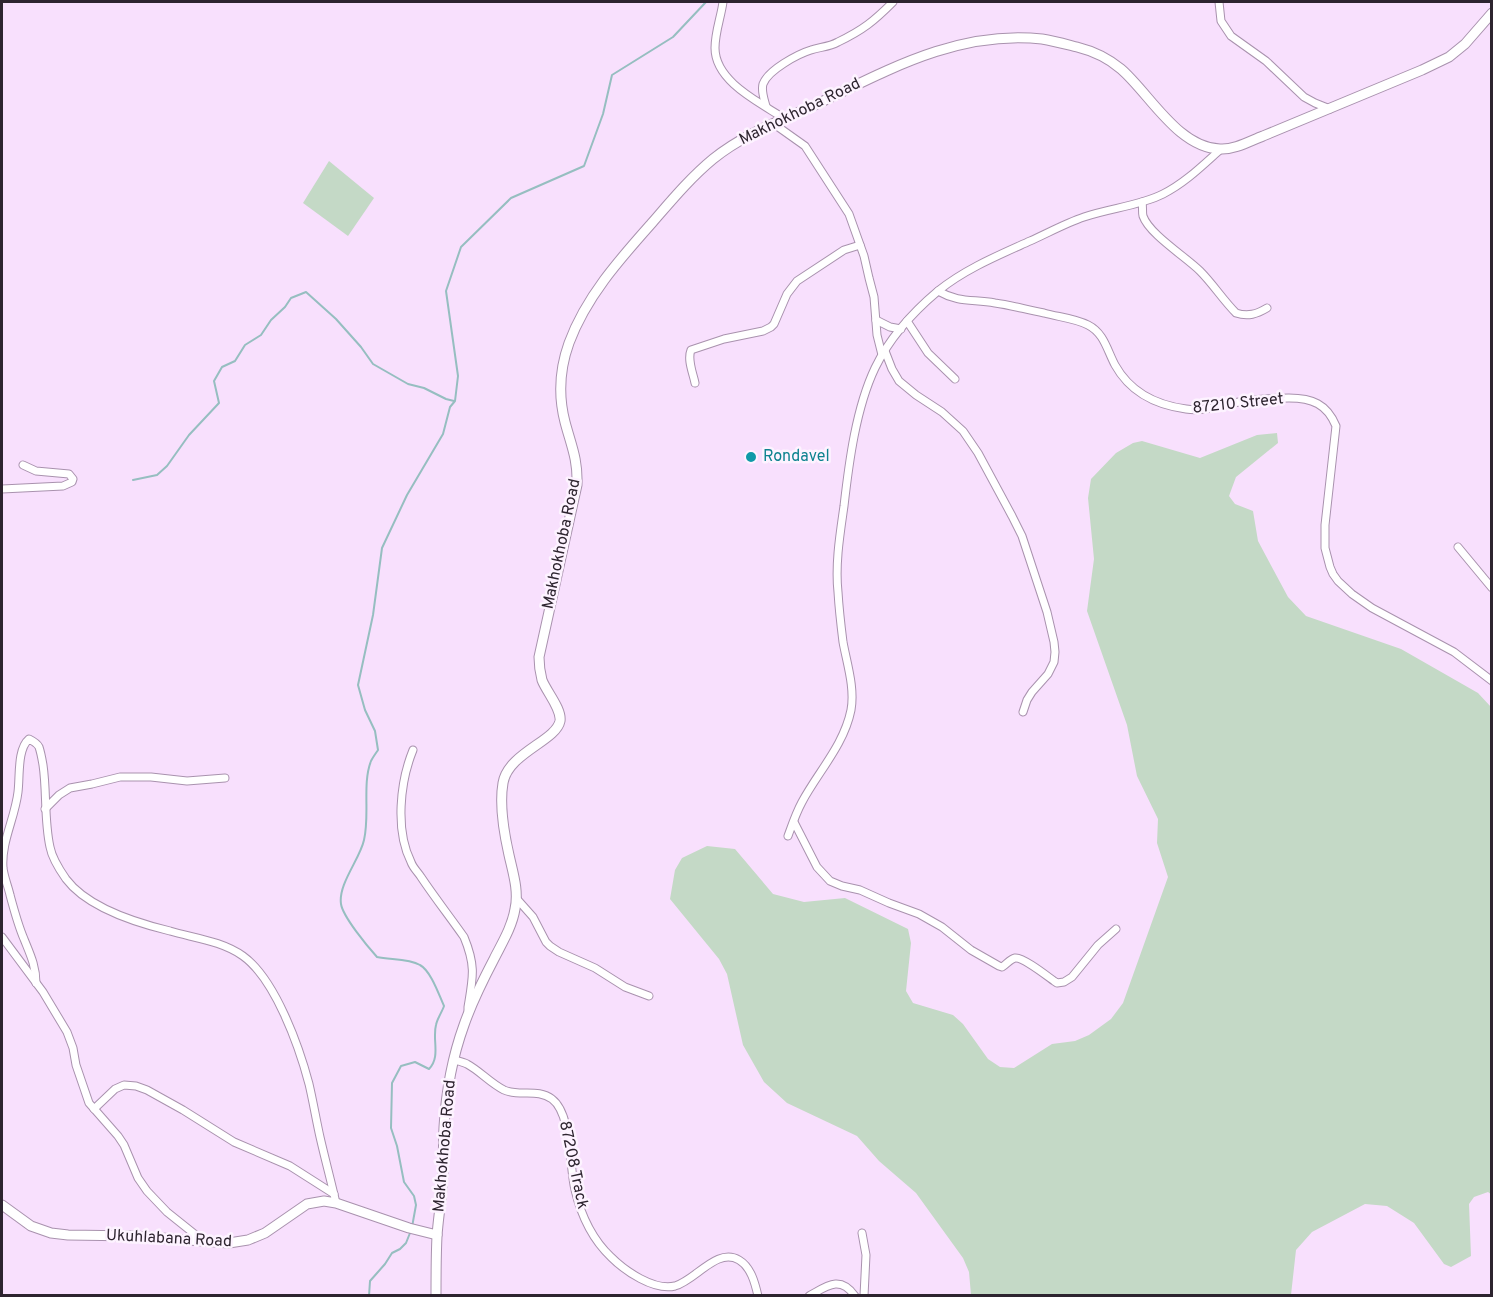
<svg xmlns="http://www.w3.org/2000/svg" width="1493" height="1297" font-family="Overpass,sans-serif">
	<rect width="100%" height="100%" fill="#f8e0fd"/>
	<g fill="#c4d9c6">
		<path d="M329,161L374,198L348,236L303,203Z"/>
		<path d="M1277,433L1278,443L1236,477L1229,496L1235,504L1253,511L1258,541L1288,597L1306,616L1401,649L1478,693L1491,707L1492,1195L1488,1192L1474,1197L1469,1204L1471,1256L1451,1267L1444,1264L1414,1223L1387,1206L1365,1204L1312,1232L1296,1250L1291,1295H971L969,1272L963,1258L916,1193L879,1161L857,1136L787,1103L764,1082L743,1045L727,974L719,959L670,899L675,870L682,858L707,846L735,849L773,894L804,902L845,898L908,929L911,943L906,991L913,1003L953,1015L963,1024L988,1059L1000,1067L1014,1068L1052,1044L1075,1041L1089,1035L1111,1019L1123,1003L1168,877L1157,843L1158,819L1137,776L1127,725L1087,611L1094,559L1088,498L1091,479L1116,453L1133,443L1142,441L1200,458L1257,435Z"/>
	</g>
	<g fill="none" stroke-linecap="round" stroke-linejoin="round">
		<g stroke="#96bec0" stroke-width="2">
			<path d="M133,480L157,475L167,466L189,435L219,403L214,381L222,367L235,361L245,345L261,335L271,320L285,307L291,298L306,292L336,319L361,347L373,364L408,384L424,388L446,399L454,401"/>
			<path d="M412,1227L416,1205L414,1196L404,1182L397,1146L391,1128L392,1083L401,1066L415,1062L429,1069C441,1057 432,1039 436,1025C437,1019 442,1012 444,1006C439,995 431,971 420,965C408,958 390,960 377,957C368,947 343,917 341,904C338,884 360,859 364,840C370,815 362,784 371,761C373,757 376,753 378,750L375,731L365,710L358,685L373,615L382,548L407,495L443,434L450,407L455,401L458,376L446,291L461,247L511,198L584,166L603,114L612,75L673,37L706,2"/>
			<path d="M369,1296L370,1281L385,1264L392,1253L400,1249L406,1243L410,1233"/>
		</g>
		<defs>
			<g id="street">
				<path d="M723,2C721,17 715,32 715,48C715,82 761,103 785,119"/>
				<path d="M1219,2L1221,21L1231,36L1266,61L1304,97L1315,103L1330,109"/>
				<path d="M766,106C764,99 761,91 763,84C768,70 798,54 811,50C820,47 829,47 838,42C863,30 874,21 893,2"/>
				<path d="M774,124L805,146L849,214L864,256L869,278L874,297L877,335L882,355"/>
				<path d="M1142,202C1143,206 1142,212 1143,216C1149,234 1186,257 1200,271C1213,284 1223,300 1236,313C1248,317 1257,314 1267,308"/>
				<path d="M938,291C959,303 972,299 995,303C1011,305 1027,310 1044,313C1058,317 1074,318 1088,325C1104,333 1107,350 1115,365C1130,392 1156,405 1186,409C1204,412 1221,405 1239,402C1256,399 1272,398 1289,398C1312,398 1327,404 1336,426L1325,525V548L1330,567L1333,574L1338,581L1352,594L1372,608L1454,652L1492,681"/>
				<path d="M876,320L890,327L901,329"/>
				<path d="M907,321L928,353L955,379"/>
				<path d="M885,351L892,369L899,381L916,395L942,412L963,431L978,453L1012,516L1022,536L1047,612L1054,642L1055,652L1054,662L1048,674L1032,692L1027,700L1023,712"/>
				<path d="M695,383C693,373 687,360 691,350L724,339L763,331L771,327L774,324L787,294L797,281L844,250L860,245"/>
				<path d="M2,489L63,486L72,482L73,479L69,474L36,471L23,465"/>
				<path d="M1458,547L1492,588"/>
				<path d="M413,750C400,782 395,830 411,862C413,868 418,872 421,877C435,898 450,917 464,937C476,966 473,977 468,1007V1010"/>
				<path d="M45,809L59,795L70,788L92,784L120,777H151L187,781L225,778"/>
				<path d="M794,822L817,867L830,881L842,886L860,890L889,903L919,914L942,927L971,950L999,966L1002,967C1006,965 1010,959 1015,958C1023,957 1047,976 1054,981L1057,983L1064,982L1072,977L1098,945L1116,929"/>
				<path d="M788,836C792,825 796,813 802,802C818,772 844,745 851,710C855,688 847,664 843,642C841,626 839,609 838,592C835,564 840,534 844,506C849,462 856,408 875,368C889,339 913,312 938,291C965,269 999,255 1030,241C1048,233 1066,223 1084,217C1110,208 1139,206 1163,194C1185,183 1203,165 1221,149"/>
				<path d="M517,899L533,917L546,942L550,946L559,952L595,968L625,987L649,996"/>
				<path d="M2,937L43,992L67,1032L73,1048L76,1065L89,1103L118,1136L124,1145L138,1178L147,1191L167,1212L202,1240"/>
				<path d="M36,983C36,966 30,954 24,939C18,925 14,910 10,895C8,886 4,877 3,868C1,842 15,818 18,792C20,777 17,749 29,739C33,741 37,743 39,747C41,753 42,759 43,765C47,792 44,820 50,847C52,858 59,869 66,879C87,907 137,923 170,931C194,938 222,941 243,956C275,979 299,1046 309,1084C313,1101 316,1119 320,1137C325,1159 331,1181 336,1203"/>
				<path d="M454,1060C458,1061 463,1062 467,1064C480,1071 490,1083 504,1090C519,1097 538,1088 552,1099C572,1114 569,1166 575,1190C581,1215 592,1239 611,1257C625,1271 654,1291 675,1286C696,1280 717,1247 739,1260C751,1267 755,1283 758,1296"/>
				<path d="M94,1109L115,1089L124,1085L136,1086L147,1090L183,1110L234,1142L290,1166L334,1194"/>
				<path d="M862,1233L866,1255L864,1296"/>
				<path d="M809,1296C827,1286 840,1275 855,1296"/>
			</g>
			<g id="secondary">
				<path d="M2,1205L31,1226L51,1233L68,1235L135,1236L229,1243L248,1240L265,1233L307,1204L324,1201L336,1203L409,1228L437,1235"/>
				<path d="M436,1296C436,1276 436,1256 437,1236C438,1220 441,1203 442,1187C444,1167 443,1147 444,1127C446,1093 452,1058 464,1025C472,1002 483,980 494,959C502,943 512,927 515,909C519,891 513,873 509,855C504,833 499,806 503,783C508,753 556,741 560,721C562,709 546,691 542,680C540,672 539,665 539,657L577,485C578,459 571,445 565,422C558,395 560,368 569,343C586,297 619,260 651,224C671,201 690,178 713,159C744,134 780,121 815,105C888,70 958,30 1042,39C1054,41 1065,44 1077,47C1093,51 1108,58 1121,69C1149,93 1178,148 1220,149C1234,150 1250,141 1263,136L1422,70L1449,57L1465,44L1492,13"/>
			</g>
		</defs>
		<use href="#street" stroke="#a992ae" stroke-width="9"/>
		<use href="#secondary" stroke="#a992ae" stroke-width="11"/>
		<use href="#street" stroke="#fff" stroke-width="7"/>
		<use href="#secondary" stroke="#fff" stroke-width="9"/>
	</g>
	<circle fill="#0f9aa8" stroke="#fdf3ff" stroke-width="2" cx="751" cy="457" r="6"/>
	<g text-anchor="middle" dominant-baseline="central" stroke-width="5" stroke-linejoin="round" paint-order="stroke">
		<g font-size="16" fill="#2d242f" stroke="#fdf3ff">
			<text transform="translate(800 112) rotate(-26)">Makhokhoba Road</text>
			<text transform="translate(1238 404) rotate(-6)">87210 Street</text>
			<text transform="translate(562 544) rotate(-78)">Makhokhoba Road</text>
			<text transform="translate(445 1146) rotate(-85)">Makhokhoba Road</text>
			<text transform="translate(573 1165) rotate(78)">87208 Track</text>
			<text transform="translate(169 1239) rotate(3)">Ukuhlabana Road</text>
		</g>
		<g font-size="16" fill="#0d838f" stroke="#fdf3ff" text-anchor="start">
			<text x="763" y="457">Rondavel</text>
		</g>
	</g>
	<rect width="1493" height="1297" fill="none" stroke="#2d242f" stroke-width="6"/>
</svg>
